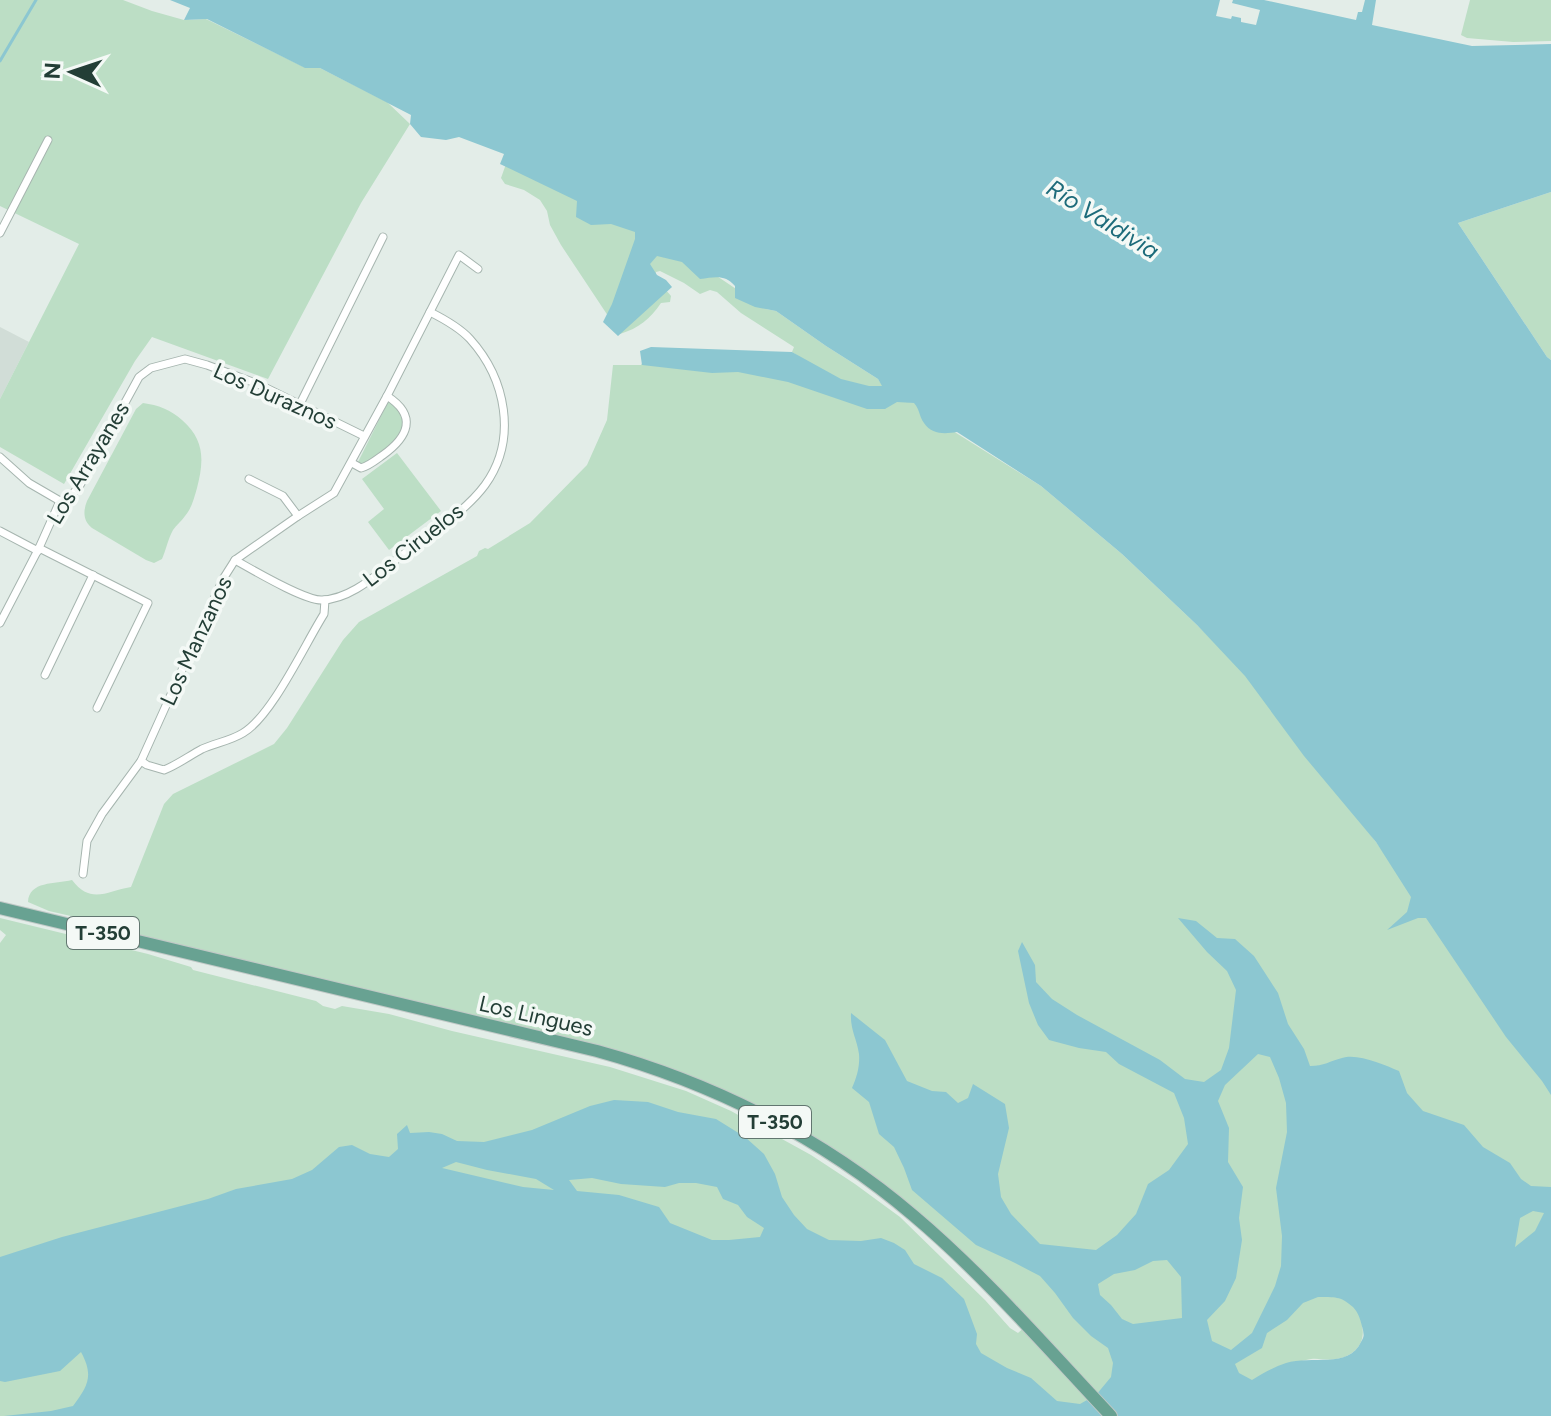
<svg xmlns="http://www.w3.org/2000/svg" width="1551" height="1416" font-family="Figtree,sans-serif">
	<rect width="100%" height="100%" fill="#e3ede8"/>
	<path fill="#d1ddd7" d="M0,327L29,342L0,399Z"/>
	<g fill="#bcdec5">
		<path d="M0,0H123L152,11L184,20L206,19L304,67L320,68L387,102L410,124L361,203L268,379L152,337L135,361L64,484L0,447V399L79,244L0,206Z"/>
		<path d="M1470,0H1551V41L1513,42L1467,38L1461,35Z"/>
		<path d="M506,164L626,215L766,309L776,311L826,346L878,379C885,391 900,401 915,403L921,411L1041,486L1122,554L1197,625L1260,689L1376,842L1551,1088V1226L1514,1248L1362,1325C1366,1343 1355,1356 1336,1359C1328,1361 1320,1358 1311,1359C1297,1361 1265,1372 1253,1381L1145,1416H0V943L6,935L0,930V918L148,954L191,967L193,970L316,1001L323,1006L335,1009L342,1006L389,1014L452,1031L610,1067L686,1091L731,1111L811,1155L855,1184L900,1217L985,1300L1010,1328L1018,1333L1027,1325L852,1166L682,1078L118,931L119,927L49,911L28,902C29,881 55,884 72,880C91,905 107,891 131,887L164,804L173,794L274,744L287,728L343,640L359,622L477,556L479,551L485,548L488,549L530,523L587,465L607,420L613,365H641L644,360L798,356L792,352L794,347L741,313L717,292L710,290L700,294L684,283L660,271L656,272C654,283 666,288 671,296L670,302L661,303C650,319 639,328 620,334L561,245L550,225L547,211L540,200L524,190L505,184L501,178Z"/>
		<path d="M1551,192V360L1547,357L1458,223Z"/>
		<path d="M388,402L394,403C419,438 389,446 363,465L358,462Z"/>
		<path d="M143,403C158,405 171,410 182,420C205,440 204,461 197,488C194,498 192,508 185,516C182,521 176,525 173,530C168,539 166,550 162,559L154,563L146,560L92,528C83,521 83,511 87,501L136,409Z"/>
		<path d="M397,453L441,511L389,550L368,522L384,509L362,479Z"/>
	</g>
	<g fill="#8cc7d1" fill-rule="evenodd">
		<path d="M170,0H1264L1356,20L1358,12H1362L1365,0H1376L1372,25L1472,46L1551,44V192L1458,223L1547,357L1551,360V1095L1542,1081L1506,1037L1426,918H1418L1387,930L1407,912L1411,897L1376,842L1304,756L1245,676L1197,625L1122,554L1041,486L957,432C945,434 932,435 924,423C919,416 920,410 914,403L897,402L885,409H867L788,382L738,372L712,373L642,365L640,351L651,347L792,352L841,379L869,386H882L878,379L826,346L776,311L755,307L735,298V286C725,274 715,277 700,279L682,262L657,256L650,264L657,275L666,280L672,287L618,336L603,322L612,304L635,239V232L611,224L591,225L576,217L577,201L500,164L504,154L459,137L446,140L421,137L410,124L411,115L320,68H305L207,19L184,20L190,8Z"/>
		<path d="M1178,918L1196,921L1217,938L1235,939L1254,956L1278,993L1288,1024L1304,1049L1310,1066C1324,1066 1330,1061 1342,1058C1358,1053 1384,1065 1399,1071L1407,1093L1423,1111L1464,1125L1483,1147L1510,1163L1521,1179L1531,1186L1551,1187V1416H4L51,1411L73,1406C88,1386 94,1376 81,1352L60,1371L5,1382L0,1381V1257L62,1237L208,1199L236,1189L292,1179L312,1170L339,1147L352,1145L370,1154L389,1157L398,1149L397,1134L407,1125L410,1133L429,1132L442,1134L457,1141L484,1142L532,1130L590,1106L614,1100L648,1102L678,1112L716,1119L745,1137L764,1154L775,1174L782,1197L794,1215L807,1229L829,1240L861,1241L881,1238L894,1243L905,1250L914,1264L942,1278L964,1299L977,1334L976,1344L981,1353L1007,1368L1031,1378L1057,1401L1080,1404L1096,1395L1111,1377L1113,1363L1108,1348L1091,1336L1073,1318L1055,1293L1040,1276L1011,1261L976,1245L912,1190L904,1168L894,1147L879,1134L869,1102L852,1088C857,1077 860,1066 859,1054C857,1039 850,1030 851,1013L885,1040L907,1081L932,1091L946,1092L958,1103L968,1098L973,1084L1005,1104L1009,1128L998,1174L1001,1197L1011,1214L1040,1244L1096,1250L1117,1235L1136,1214L1148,1184L1169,1170L1188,1144L1184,1118L1174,1093L1119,1064L1106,1052L1079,1048L1049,1040L1038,1025L1029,1003L1018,951L1022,942L1035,965L1036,982L1052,999L1077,1015L1160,1060L1185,1079L1204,1082L1221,1070L1229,1048L1236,990L1227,971L1207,952ZM1258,1054L1270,1057L1279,1078L1286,1103L1287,1132L1276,1188L1282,1236L1281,1266L1275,1286L1252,1333L1231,1350L1212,1341L1207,1320L1225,1301L1236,1278L1242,1240L1239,1218L1243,1187L1228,1162L1229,1128L1218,1101L1225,1085ZM456,1162L487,1170L536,1179L554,1190L523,1187L442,1168ZM592,1178L621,1184L665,1187L679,1183H696L717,1187L723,1199L738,1205L747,1217L764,1228L760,1237L729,1240H712L670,1223L659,1207L619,1195L577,1191L569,1180ZM1533,1211L1544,1213L1535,1231L1515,1247L1520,1218ZM1167,1260L1181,1277L1182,1318L1133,1324L1122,1319L1111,1305L1100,1295L1098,1284L1114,1274L1135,1270L1153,1261ZM1318,1297C1336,1298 1339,1295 1353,1307C1359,1313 1361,1322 1363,1330C1364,1337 1364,1336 1361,1342C1349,1369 1311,1355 1286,1363C1274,1367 1263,1373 1252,1380L1239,1373L1235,1364L1262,1348L1267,1333L1287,1320L1303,1303Z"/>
	</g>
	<path fill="#e3ede8" d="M1220,0H1233L1232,3L1260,10L1256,25L1241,22V18L1232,16L1231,19L1216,16Z"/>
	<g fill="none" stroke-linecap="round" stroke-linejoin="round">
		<path stroke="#8cc7d1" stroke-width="3" d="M0,61L36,0"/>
		<defs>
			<g id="street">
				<path d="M0,233L48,140"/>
				<path d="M300,404L383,237"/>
				<path d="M0,457L29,483L60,501"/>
				<path d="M352,463L361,468C369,466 376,460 383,455C408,437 418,416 387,396"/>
				<path d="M249,479L283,496L298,516"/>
				<path d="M0,531L38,551"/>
				<path d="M39,548L148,603L97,708"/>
				<path d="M235,560C253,570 305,601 322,600C352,599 378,573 401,556C427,537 466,511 485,485C518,439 506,379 470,339C459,327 444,319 430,312"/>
				<path d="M0,623L39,548L60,501L71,496L80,485L139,377L151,368L185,359L207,365L258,384L364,436"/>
				<path d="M45,675L93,575"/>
				<path d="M141,761L147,765L164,770C177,765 189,756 202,749C215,743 230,741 243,733C272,716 305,644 324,614L325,600"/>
				<path d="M83,874L87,841L102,814L141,761L223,579L235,560L298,516L334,493L387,396L459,255L478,269"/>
			</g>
			<path id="primary" d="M0,908L597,1051C713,1083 823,1138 914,1216C984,1275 1048,1349 1111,1416"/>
		</defs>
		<use href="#street" stroke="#a6b5af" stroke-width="9"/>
		<use href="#primary" stroke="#c1c9c7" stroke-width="14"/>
		<use href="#street" stroke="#fff" stroke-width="7"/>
		<use href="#primary" stroke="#68a292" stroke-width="12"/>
	</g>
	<g text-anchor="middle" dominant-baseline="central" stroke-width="7" stroke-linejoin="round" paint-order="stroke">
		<g fill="#f4f9f6" stroke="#627670" stroke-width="2">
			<rect x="67" y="917" width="72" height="32" rx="6"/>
			<rect x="739" y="1106" width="72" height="32" rx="6"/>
		</g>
		<g font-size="20" font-weight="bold" fill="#233e36">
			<text x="103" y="933">T-350</text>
			<text x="775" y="1122">T-350</text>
		</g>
		<g font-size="22" fill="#233e36" stroke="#f4f9f6">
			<text transform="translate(275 396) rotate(24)">Los Duraznos</text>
			<text transform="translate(88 463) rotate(-59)">Los Arrayanes</text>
			<text transform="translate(413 545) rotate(-38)">Los Ciruelos</text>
			<text transform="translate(196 641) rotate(-65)">Los Manzanos</text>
			<text transform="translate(536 1016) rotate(13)">Los Lingues</text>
		</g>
		<g font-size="24" font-style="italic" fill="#1d6b7a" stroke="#f4f9f6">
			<text transform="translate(1103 219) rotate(32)">Río Valdivia</text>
		</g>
	</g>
	<g transform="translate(72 72) rotate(273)" stroke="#f4f9f6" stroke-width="6" paint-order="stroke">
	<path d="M0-6L14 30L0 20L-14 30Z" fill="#233e36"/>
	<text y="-12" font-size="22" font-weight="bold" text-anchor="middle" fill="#233e36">N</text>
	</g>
</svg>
